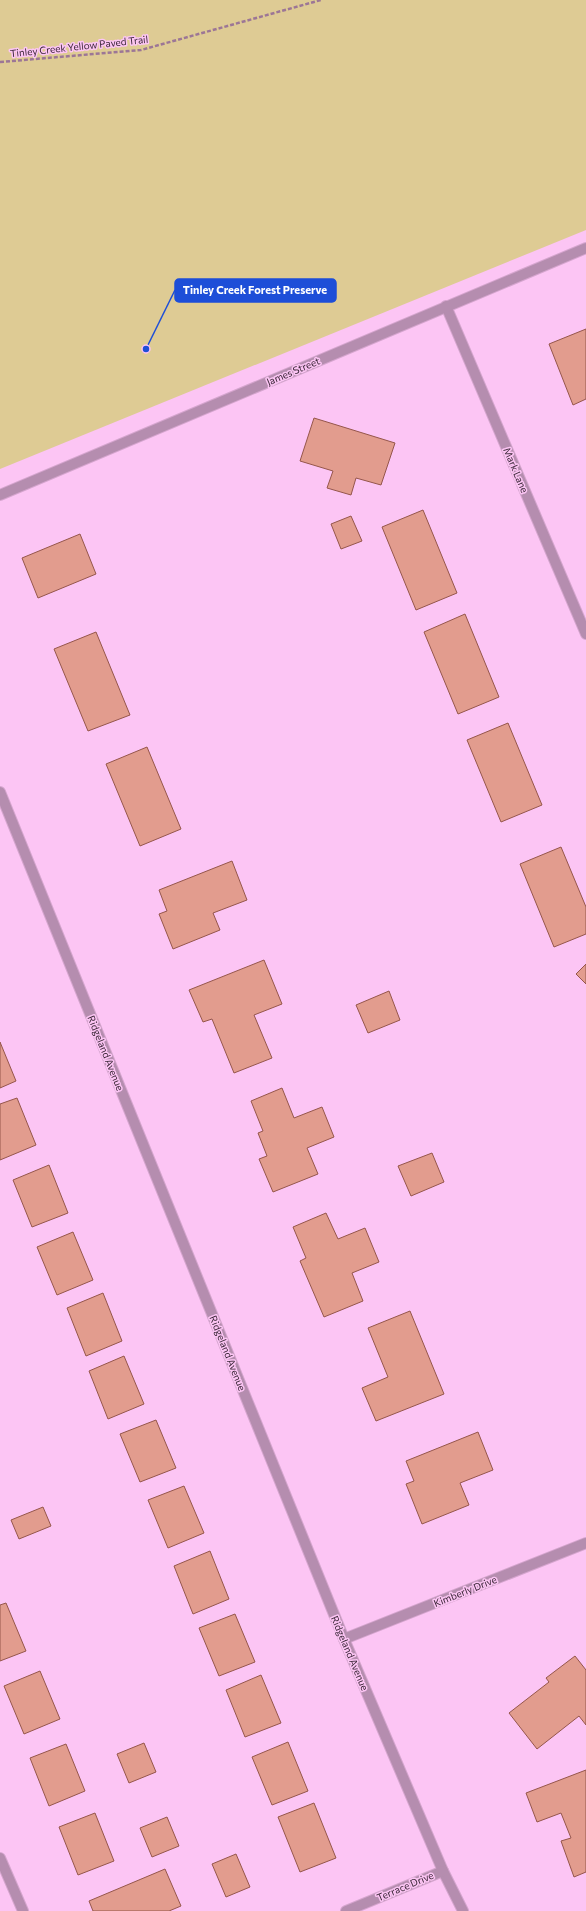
<svg xmlns="http://www.w3.org/2000/svg" width="586" height="1911" font-family="Commissioner,sans-serif">
	<rect width="100%" height="100%" fill="#fcc5f4"/>
	<path fill="#decb94" d="M0,0H586V230L0,469Z"/>
	<g fill="#e29c8e" stroke="#95564b">
		<path d="M586,329V399L573,405L549,344Z"/>
		<path d="M314,418L395,443L381,485L356,478L351,495L327,488L333,471L300,461Z"/>
		<path d="M423,510L457,593L416,610L382,527Z"/>
		<path d="M351,516L362,541L341,549L331,524Z"/>
		<path d="M80,534L96,574L38,598L22,558Z"/>
		<path d="M465,614L499,697L458,714L424,632Z"/>
		<path d="M96,632L130,715L88,731L54,649Z"/>
		<path d="M508,723L542,805L501,822L467,740Z"/>
		<path d="M147,747L181,829L140,846L106,764Z"/>
		<path d="M561,847L586,907V934L554,947L520,864Z"/>
		<path d="M232,861L247,900L213,913L220,930L173,949L159,914L167,911L159,890Z"/>
		<path d="M264,960L282,1004L254,1015L272,1058L234,1073L212,1019L203,1022L189,990Z"/>
		<path d="M586,964V984L576,974Z"/>
		<path d="M389,991L400,1020L368,1033L356,1005Z"/>
		<path d="M0,1042L16,1081L0,1088Z"/>
		<path d="M282,1088L294,1118L322,1107L334,1137L307,1148L318,1174L273,1192L259,1159L267,1156L258,1133L263,1131L251,1101Z"/>
		<path d="M17,1098L36,1145L0,1160V1104Z"/>
		<path d="M432,1153L444,1182L411,1196L398,1166Z"/>
		<path d="M49,1165L68,1213L32,1227L13,1180Z"/>
		<path d="M326,1213L338,1239L365,1228L379,1262L352,1273L363,1301L324,1317L300,1261L306,1258L293,1227Z"/>
		<path d="M73,1232L93,1280L57,1295L37,1247Z"/>
		<path d="M103,1293L122,1341L86,1356L67,1308Z"/>
		<path d="M410,1311L444,1394L376,1421L362,1388L388,1377L368,1328Z"/>
		<path d="M124,1356L144,1404L108,1419L89,1371Z"/>
		<path d="M156,1420L176,1468L140,1482L120,1434Z"/>
		<path d="M478,1432L493,1470L460,1483L469,1505L422,1524L406,1484L414,1481L406,1461Z"/>
		<path d="M184,1486L204,1533L168,1548L148,1500Z"/>
		<path d="M43,1507L51,1526L19,1539L11,1520Z"/>
		<path d="M210,1551L229,1599L193,1614L174,1566Z"/>
		<path d="M6,1603L26,1651L0,1661V1605Z"/>
		<path d="M235,1614L255,1662L219,1676L199,1628Z"/>
		<path d="M575,1656L586,1670V1725L579,1716L537,1749L509,1713L549,1682L546,1678Z"/>
		<path d="M40,1671L60,1719L24,1734L4,1686Z"/>
		<path d="M261,1675L281,1723L245,1737L226,1690Z"/>
		<path d="M288,1742L308,1791L272,1805L252,1757Z"/>
		<path d="M144,1743L156,1772L129,1783L117,1754Z"/>
		<path d="M66,1744L85,1791L49,1806L30,1758Z"/>
		<path d="M586,1770V1872L574,1877L561,1841L571,1838L561,1813L537,1822L526,1793Z"/>
		<path d="M314,1803L336,1858L300,1872L278,1817Z"/>
		<path d="M95,1813L114,1861L78,1875L59,1827Z"/>
		<path d="M167,1817L179,1846L152,1857L140,1828Z"/>
		<path d="M236,1854L250,1887L226,1897L212,1864Z"/>
		<path d="M165,1869L181,1906L169,1911H93L89,1901Z"/>
	</g>
	<g fill="none" stroke-linecap="round" stroke-linejoin="round">
		<defs>
			<g id="minor">
				<path d="M446,306L586,634"/>
				<path d="M0,495L586,248"/>
				<path d="M0,792L344,1639L443,1871L463,1911"/>
				<path d="M344,1639L586,1543"/>
				<path d="M0,1858L23,1911"/>
				<path d="M346,1911L443,1871"/>
			</g>
		</defs>
		<use href="#minor" stroke="#d5a5ce" stroke-width="12"/>
		<path stroke="#9c7696" stroke-width="2.5" stroke-dasharray="4 2" stroke-linecap="butt" d="M0,62L141,50L321,0"/>
		<use href="#minor" stroke="#b58daf" stroke-width="10"/>
	</g>
	<g text-anchor="middle" dominant-baseline="central" stroke-width="3" stroke-linejoin="round" paint-order="stroke">
		<g font-size="10" fill="#3a2637" stroke="#fcc5f4">
			<text transform="translate(79 46) rotate(-6)">Tinley Creek Yellow Paved Trail</text>
			<text transform="translate(293 371) rotate(-23)">James Street</text>
			<text transform="translate(516 470) rotate(67)">Mark Lane</text>
			<text transform="translate(106 1053) rotate(68)">Ridgeland Avenue</text>
			<text transform="translate(228 1353) rotate(68)">Ridgeland Avenue</text>
			<text transform="translate(465 1591) rotate(-22)">Kimberly Drive</text>
			<text transform="translate(350 1653) rotate(67)">Ridgeland Avenue</text>
			<text transform="translate(405 1886) rotate(-23)">Terrace Drive</text>
		</g>
	</g>
	<path fill="none" stroke="#1d4ed8" stroke-width="1.5" d="M146 349L175 290"/>
	<circle fill="#1d4ed8" stroke="#fcc5f4" stroke-width="1.5" cx="146" cy="349" r="4"/>
	<rect fill="#1d4ed8" stroke="#1d4ed8" stroke-width="1.5" x="175" y="279" width="161" height="23" rx="4"/>
	<g font-size="11" text-anchor="middle" font-weight="bold" fill="#fff">
		<text x="255" y="294">Tinley Creek Forest Preserve</text>
	</g>
</svg>
